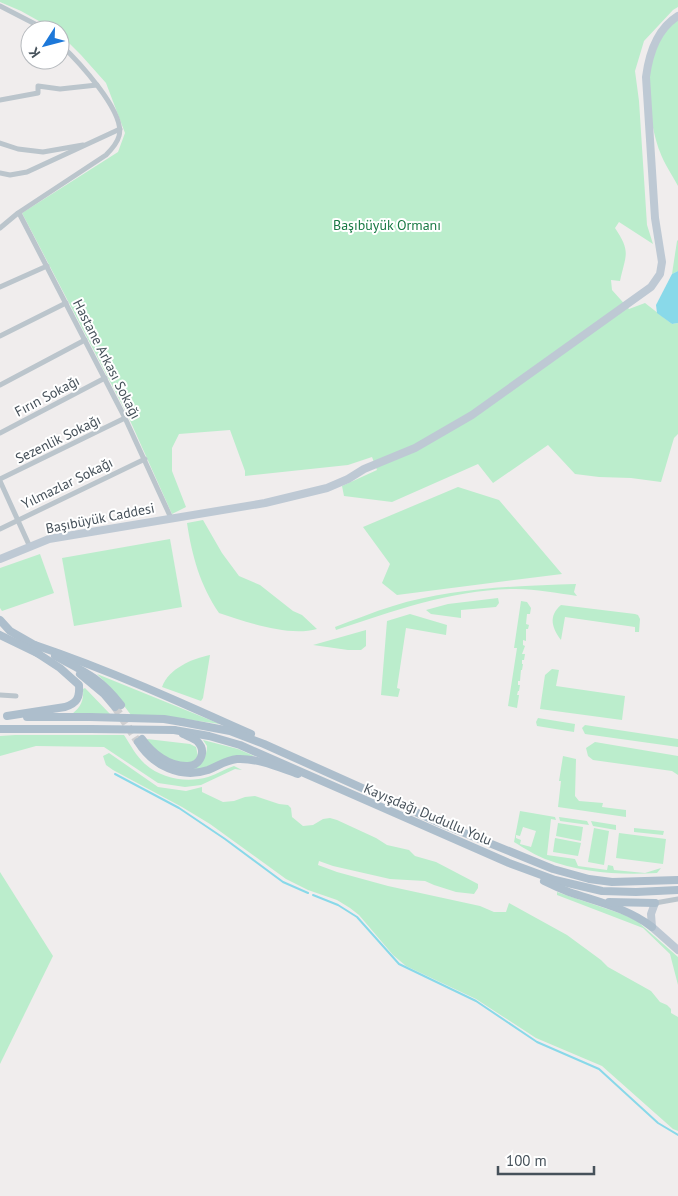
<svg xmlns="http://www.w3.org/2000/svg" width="678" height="1196" font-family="'PT Sans',sans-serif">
	<rect width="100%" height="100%" fill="#f0eded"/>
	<g fill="#bbedcc" fill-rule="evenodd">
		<path d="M0,0H678V7L673,10L644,41L635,71L639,101L647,225L653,244L619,222L615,228C631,252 626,254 620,281L611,280L612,290L629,309L645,303L672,324L678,323V434L674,438L661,482L631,478L599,477L575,474L548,445L493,483L478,464L392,502L344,496L342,486L377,470L372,457L348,465L245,476V471L230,430L179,434L172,448V471L186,507L172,514L128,416L22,213L118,152L125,133L106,83L81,55L60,34V30H55L21,11L0,2Z"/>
		<path d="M678,20V186C672,175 664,163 660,152C646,112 639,48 678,20Z"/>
		<path d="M678,240V271L672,274L677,241Z"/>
		<path d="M458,487L499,500L562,574L397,595L382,583L390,564L363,527Z"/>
		<path d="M203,520L222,553L239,576L260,585L293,611L302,615L317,629C288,637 246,622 219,613C200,585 192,556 187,523Z"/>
		<path d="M170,539L182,607L74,626L62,558Z"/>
		<path d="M40,554L54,593L2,611L0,608V568Z"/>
		<path d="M576,584L574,592L577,596C557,593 536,589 516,589C454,589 394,611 336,630L335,627C354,620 373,612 393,606C451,588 515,586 576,584Z"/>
		<path d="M498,598L499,603L496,607L461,610V618L431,614L426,610L448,604Z"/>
		<path d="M521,601L527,602L531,608L530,614H527L526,624L529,625L528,629H526V641L523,640V645L525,646L522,654H525L524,660H522V664H523L522,670H521L520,681H518V685H520L519,691H518L517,695H519L517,708L508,706L517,648H514Z"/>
		<path d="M561,605L635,614L638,615L640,619L639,632H635V627L565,617L561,640C552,628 548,616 561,605Z"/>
		<path d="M410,614L447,625L446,635L406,628L397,688L400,689L398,697L381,695L387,621Z"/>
		<path d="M366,630V646L361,650H348L313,645Z"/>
		<path d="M210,655L203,698L201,701L162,687C169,668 192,659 210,655Z"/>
		<path d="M552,669L559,670L556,686L625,696L622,720L540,709L545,675Z"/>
		<path d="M97,674L220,724L161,716L131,715L109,686Z"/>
		<path d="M85,688L111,715L72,714C81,707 84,700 83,689Z"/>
		<path d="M538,718L575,724L574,732L537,726L536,722Z"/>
		<path d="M585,725L678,739V747L585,734L582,728Z"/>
		<path d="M15,735H124C130,744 136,756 145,764C162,779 187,783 208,777C217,774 225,769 234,766L242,770L235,769L201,785L185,787L158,783L104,747L36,746L0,756V736Z"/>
		<path d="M147,739L190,744L196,747L198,756L192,763C175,765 155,755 147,739Z"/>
		<path d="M203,740L238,749L254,756H237L200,770H191C201,764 207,758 207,746Z"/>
		<path d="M595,742L678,756V775L672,771L593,760L588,756L586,748Z"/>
		<path d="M109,753L158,787L186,791L202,787V792L223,802L234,801L245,797L255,796L279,804L288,805L291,808L292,817L303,826L313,825L323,819L330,818L337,820L376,838L387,845L409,850L415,856L436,862L478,884V888L474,894L456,892L434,885L425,881L390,879L333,866L319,861L318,865L337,872L388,886L480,906L494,912H506L509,903L567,935L601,960L608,967L651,991L660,1002L667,1005L671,1009V1013L678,1017V1131L673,1129L602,1066L536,1038L476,999L406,966L393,955L359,915L350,908L337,900L308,890L286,879L210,824L182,807L113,770L106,765L103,756Z"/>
		<path d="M563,756L576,759L575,796L579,801L603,803L602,807L626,810V817L558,807L561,781H559Z"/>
		<path d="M520,811L555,817L556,820L551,819L547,855L575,859L578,866L607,870L608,865L613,866L614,870L645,873L661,868L657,873C619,875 582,873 545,859C535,855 524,848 514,842ZM523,827L536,831L531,847L520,844L521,840L516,838V835L520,836Z"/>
		<path d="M559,817L587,821L589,825L560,821Z"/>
		<path d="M591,821L616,825V830L593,826Z"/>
		<path d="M558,823L583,827L581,841L556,836Z"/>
		<path d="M594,828L609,831L604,865L588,862Z"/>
		<path d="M634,828L664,831L663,835L634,832Z"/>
		<path d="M619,833L666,839L663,864L616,858Z"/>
		<path d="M555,838L581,843L578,856L553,852Z"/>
		<path d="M0,872L53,956L0,1064Z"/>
		<path d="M557,892L622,914L637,921L678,957V985L670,954L643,928L557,895Z"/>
	</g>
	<path fill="#89d9e9" d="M678,271V323L672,324L657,313L656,305L672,274Z"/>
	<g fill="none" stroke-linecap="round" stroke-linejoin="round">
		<g stroke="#89d9e9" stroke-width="2">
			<path d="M115,774L179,808L225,839L283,882L308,893"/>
			<path d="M313,895L338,905L357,917L399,964L476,1001L537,1042L599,1069L658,1123L678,1135"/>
		</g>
		<path stroke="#ceced0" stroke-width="8" stroke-dasharray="8 4" stroke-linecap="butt" d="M115,707L138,742"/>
		<g stroke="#bbc5cc" stroke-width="5">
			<path d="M0,6L39,26L44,30"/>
			<path d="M0,100L38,93V86L60,89L97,85"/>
			<path d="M0,143L18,149L43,152L83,145"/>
			<path d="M0,173L10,175L27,172L120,129"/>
			<path d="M19,213L125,418L171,518"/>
			<path d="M0,228L18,213L106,155C111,150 117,144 119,136C126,112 77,60 60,44"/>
			<path d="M0,287L47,266"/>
			<path d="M0,336L66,303"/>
			<path d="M0,385L85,340"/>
			<path d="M0,433L105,378"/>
			<path d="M0,479L125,418"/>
			<path d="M0,481L30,547"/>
			<path d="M0,529L145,459"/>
			<path d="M0,695L16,696"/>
			<path d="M655,903L678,899"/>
		</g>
		<g stroke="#bec9d4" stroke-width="8">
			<path d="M0,559L49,539L265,503L327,488L348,479L364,469L415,448L472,415L651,287L660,274L662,262L655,218L646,77C649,54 657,29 678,16"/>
			<path d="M655,903L651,914L652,927L678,950"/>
		</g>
		<g stroke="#adbecc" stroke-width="8">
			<path d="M0,620L10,631L38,647"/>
			<path d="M0,635L39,654"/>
			<path d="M35,645C109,670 180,702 251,734"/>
			<path d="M55,656C85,672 99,677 121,705"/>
			<path d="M80,674L104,694L115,707"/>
			<path d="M7,716L65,707C77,703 80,698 79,685L60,668L34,651"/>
			<path d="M27,717H90"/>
			<path d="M182,722L230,731L264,744L440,823L553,869L589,879L612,882L678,880"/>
			<path d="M0,729H91"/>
			<path d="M174,730L209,736L240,745L509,863L555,880L602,891L636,892L678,890"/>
			<path d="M142,739C152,753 169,767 188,766C201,765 207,751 197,741C194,738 187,736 183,734"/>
			<path d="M138,742C153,766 181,779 208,770C218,766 226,760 237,759C258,758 278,767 298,774"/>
			<path d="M544,881C552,885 561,889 569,892C598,902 627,908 652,927"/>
			<path d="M609,902L655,903"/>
		</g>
		<g stroke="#adbecc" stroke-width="8">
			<path d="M90,717L164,719L182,722"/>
			<path d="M91,729L174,730"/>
		</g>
	</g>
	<g text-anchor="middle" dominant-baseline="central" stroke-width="4" stroke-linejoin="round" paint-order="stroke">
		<g font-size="14" fill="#197944" stroke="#fff">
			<text x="387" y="225">Başıbüyük Ormanı</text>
		</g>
		<g font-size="14" fill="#46515a" stroke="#fff">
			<text transform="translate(107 359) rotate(63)">Hastane Arkası Sokağı</text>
			<text transform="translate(47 396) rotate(-28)">Fırın Sokağı</text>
			<text transform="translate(58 439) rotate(-26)">Sezenlik Sokağı</text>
			<text transform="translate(67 483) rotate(-26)">Yılmazlar Sokağı</text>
			<text transform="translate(100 518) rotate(-11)">Başıbüyük Caddesi</text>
			<text transform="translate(428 814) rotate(23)">Kayışdağı Dudullu Yolu</text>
		</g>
	</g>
	<g transform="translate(45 45) rotate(234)"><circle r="24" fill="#ffffff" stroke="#b5b9bd"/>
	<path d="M0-4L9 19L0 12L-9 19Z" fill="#1d78d9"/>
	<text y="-8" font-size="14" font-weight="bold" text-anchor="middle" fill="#46515a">K</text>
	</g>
	<path d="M498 1166v8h96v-8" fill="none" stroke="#46515a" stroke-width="2.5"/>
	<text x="506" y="1166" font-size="15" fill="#46515a" stroke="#ffffff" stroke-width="4" paint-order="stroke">100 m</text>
</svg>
